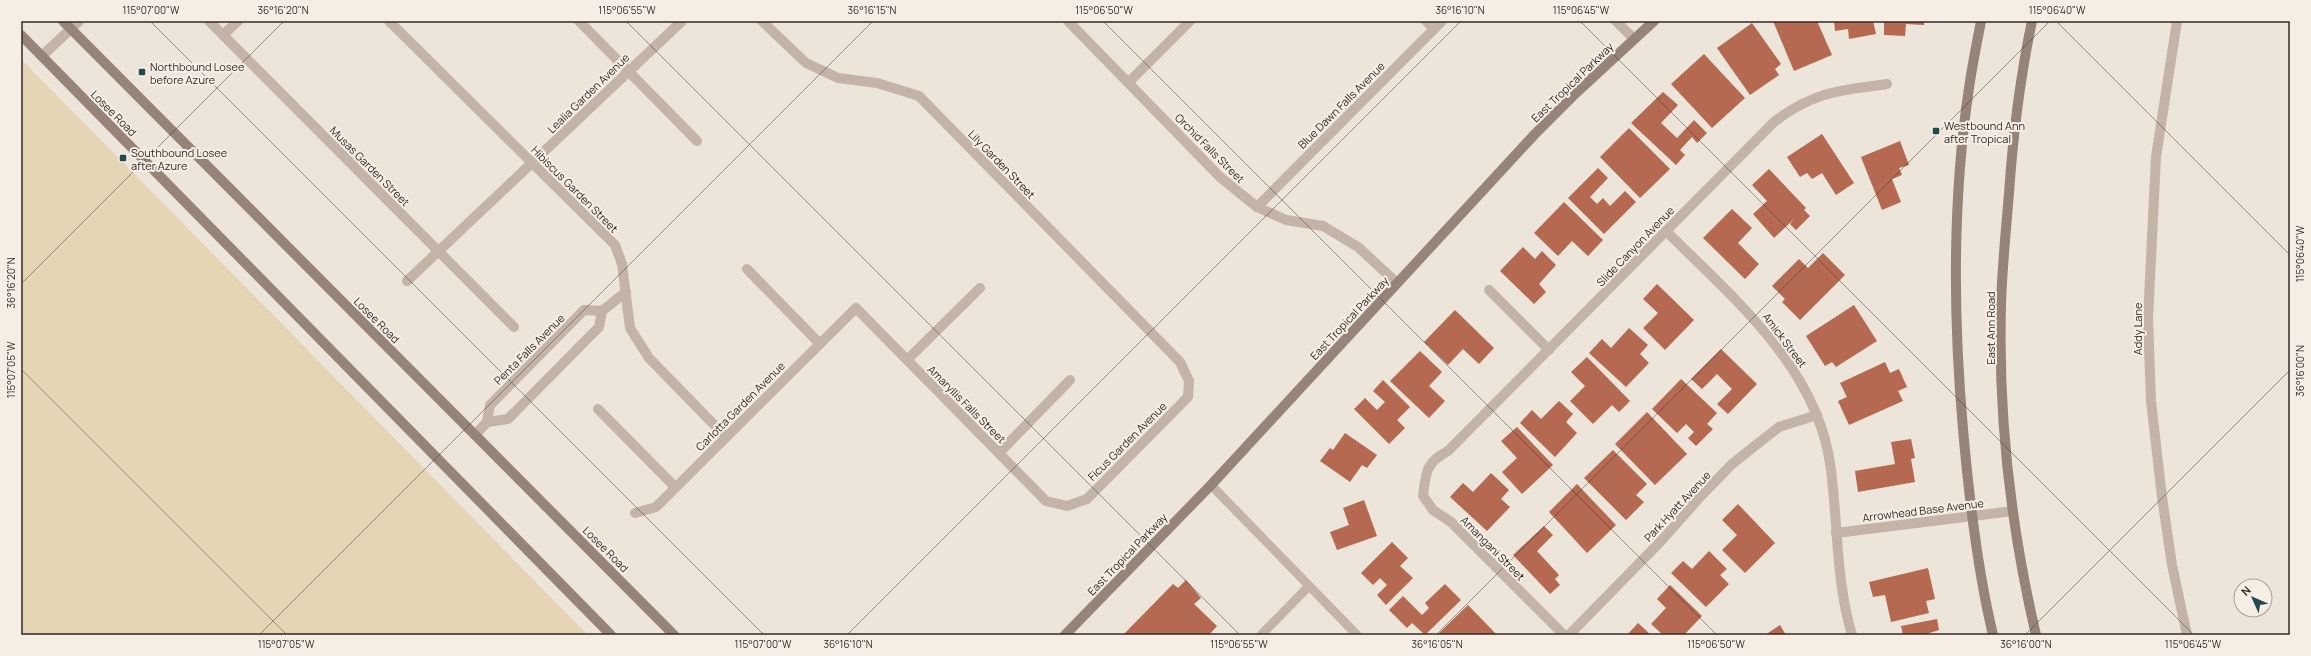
<svg xmlns="http://www.w3.org/2000/svg" width="2311" height="656" font-family="Manrope,sans-serif">
	<rect width="100%" height="100%" fill="#ede4da"/>
	<path fill="#e5d5b4" d="M21,59L95,134L588,635H21Z"/>
	<g fill="#b56950">
		<path d="M1773,21H1817L1832,55L1794,71Z"/>
		<path d="M1834,21H1873L1876,34L1849,39L1848,29L1835,31Z"/>
		<path d="M1884,21H1924V25L1906,24L1905,36L1884,35Z"/>
		<path d="M1752,23L1781,64L1775,69L1779,75L1750,95L1717,48Z"/>
		<path d="M1704,54L1745,98L1712,128L1671,84Z"/>
		<path d="M1663,92L1678,105L1661,123L1677,138L1694,120L1707,133L1697,143L1692,137L1680,150L1685,155L1676,165L1631,123Z"/>
		<path d="M1629,128L1670,169L1640,198L1600,157Z"/>
		<path d="M1822,134L1854,183L1836,195L1822,173L1812,179L1807,173L1800,177L1787,157Z"/>
		<path d="M1900,141L1909,165L1899,168L1902,175L1892,179L1901,202L1882,210L1861,157Z"/>
		<path d="M1598,168L1608,178L1590,197L1597,204L1603,198L1610,206L1625,191L1636,202L1604,234L1568,198Z"/>
		<path d="M1769,169L1806,208L1804,210L1810,216L1796,230L1790,224L1794,219L1774,238L1753,214L1767,201L1752,185Z"/>
		<path d="M1564,202L1603,240L1588,256L1572,241L1558,256L1534,233Z"/>
		<path d="M1732,209L1752,228L1738,243L1759,264L1745,279L1703,238Z"/>
		<path d="M1523,247L1535,259L1542,251L1556,265L1539,284L1546,292L1534,304L1500,271Z"/>
		<path d="M1823,253L1845,275L1800,320L1782,302L1785,299L1772,286L1799,259L1808,268Z"/>
		<path d="M1657,284L1694,320L1665,350L1643,328L1658,313L1643,299Z"/>
		<path d="M1854,305L1877,341L1836,367L1832,362L1825,366L1806,336Z"/>
		<path d="M1455,310L1494,348L1479,364L1463,349L1448,365L1424,342Z"/>
		<path d="M1629,328L1648,345L1640,354L1649,363L1626,387L1589,353L1602,339L1611,348Z"/>
		<path d="M1721,349L1757,384L1728,414L1717,404L1732,389L1717,374L1702,389L1691,379Z"/>
		<path d="M1420,351L1442,372L1429,386L1445,401L1429,418L1390,381Z"/>
		<path d="M1587,357L1630,401L1619,412L1612,405L1593,424L1570,401L1585,386L1571,372Z"/>
		<path d="M1885,362L1890,373L1899,369L1907,387L1898,391L1903,401L1849,425L1838,401L1847,397L1840,383Z"/>
		<path d="M1681,379L1717,413L1707,424L1713,429L1696,446L1688,438L1694,432L1686,424L1677,433L1652,409Z"/>
		<path d="M1383,380L1410,407L1397,420L1405,428L1389,444L1354,409L1365,398L1377,410L1385,402L1373,391Z"/>
		<path d="M1559,401L1573,414L1566,422L1577,433L1555,457L1520,423L1532,410L1541,419Z"/>
		<path d="M1647,412L1687,454L1655,485L1615,444Z"/>
		<path d="M1517,427L1553,465L1522,494L1502,472L1517,458L1501,441Z"/>
		<path d="M1345,433L1377,455L1367,468L1362,465L1350,482L1320,461L1330,448L1333,450Z"/>
		<path d="M1911,439L1915,458L1911,459L1915,482L1858,492L1855,471L1895,464L1891,442Z"/>
		<path d="M1613,450L1647,484L1636,495L1644,502L1626,520L1584,478Z"/>
		<path d="M1491,473L1509,490L1501,499L1510,507L1487,531L1450,497L1463,483L1473,492Z"/>
		<path d="M1577,484L1616,525L1587,553L1549,512Z"/>
		<path d="M1364,500L1377,536L1337,550L1330,532L1349,525L1343,508Z"/>
		<path d="M1738,504L1775,543L1745,573L1722,550L1737,535L1722,520Z"/>
		<path d="M1544,526L1553,535L1537,551L1559,575L1555,579L1560,585L1550,594L1513,555Z"/>
		<path d="M1392,542L1408,558L1400,566L1413,578L1386,605L1377,595L1387,585L1380,578L1373,585L1361,573Z"/>
		<path d="M1709,551L1727,569L1720,575L1729,584L1706,607L1671,573L1683,561L1692,569Z"/>
		<path d="M1928,568L1935,599L1926,601L1929,613L1891,622L1885,595L1873,597L1869,582Z"/>
		<path d="M1186,580L1201,598L1194,604L1217,626L1209,635H1123L1173,584L1178,588Z"/>
		<path d="M1445,584L1461,600L1425,635L1412,623L1407,628L1389,610L1403,596L1422,615L1429,608L1425,603Z"/>
		<path d="M1670,585L1702,616L1684,635H1663L1651,624L1666,608L1657,599Z"/>
		<path d="M1468,605L1497,635H1437Z"/>
		<path d="M1937,619L1939,630L1923,635H1903L1901,626Z"/>
		<path d="M1638,623L1651,635H1627Z"/>
		<path d="M1780,625L1786,635H1765Z"/>
	</g>
	<g fill="none" stroke-linecap="round" stroke-linejoin="round">
		<g stroke="#c3b4a7" stroke-width="9">
			<path d="M1211,485L1357,635"/>
			<path d="M1261,635L1309,586"/>
		</g>
		<g stroke="#c3b4a7" stroke-width="10">
			<path d="M209,21L514,327"/>
			<path d="M389,21L615,245L622,264L630,328L649,358L726,437"/>
			<path d="M579,21L697,141"/>
			<path d="M1068,21L1220,177L1257,207L1286,220L1323,226L1358,247L1397,283"/>
			<path d="M1426,21L1434,29"/>
			<path d="M2177,21L2156,157L2148,319L2151,401L2162,497L2172,565L2187,635"/>
			<path d="M223,35L238,21"/>
			<path d="M1129,82L1190,21"/>
			<path d="M1257,207L1442,21"/>
			<path d="M1666,231C1734,299 1819,368 1831,470C1838,525 1836,582 1852,635"/>
			<path d="M747,269L820,344"/>
			<path d="M407,281L682,21"/>
			<path d="M1489,290L1549,350"/>
			<path d="M602,311L584,310L490,405L487,422L508,419L599,327L602,311L626,292"/>
			<path d="M907,360L980,288"/>
			<path d="M598,409L675,487"/>
			<path d="M475,435L487,422"/>
			<path d="M999,453L1070,380"/>
			<path d="M635,513L656,507L856,308L1046,501L1067,506L1087,499L1188,397L1189,381L1180,362L919,96L877,83L838,78L806,63L762,21"/>
			<path d="M1836,533L2013,511"/>
			<path d="M1564,635L1451,522L1433,510L1423,496C1426,473 1425,463 1448,451L1774,122C1813,92 1840,90 1887,84"/>
			<path d="M1569,635L1661,541L1701,496L1732,464L1779,427L1817,415"/>
		</g>
		<g stroke="#c3b4a7" stroke-width="10">
			<path d="M1616,21L1634,39"/>
			<path d="M42,56L79,21"/>
		</g>
		<g stroke="#968479" stroke-width="10">
			<path d="M63,21L674,635"/>
			<path d="M1981,21C1977,43 1972,66 1969,88C1952,201 1953,316 1963,429C1969,498 1977,568 1993,635"/>
			<path d="M2032,21C2020,78 2013,135 2009,193C2006,231 2002,268 2001,305C1998,415 2011,528 2036,635"/>
			<path d="M21,35L611,635"/>
			<path d="M1065,635L1211,485L1534,135L1576,93L1654,21"/>
		</g>
	</g>
	<path fill="none" stroke="#312a27" stroke-width="1" stroke-opacity="0.45" d="M150,21L764,635M626,21L1240,635M1103,21L1717,635M1580,21L2194,635M2056,21L2290,255M21,284L284,21M21,369L287,635M259,635L873,21M847,635L1461,21M1436,635L2050,21M2025,635L2290,370"/>
	<g fill="#22494d" stroke="#f6eee5" stroke-width="1.5">
		<rect x="138" y="68" width="8" height="8" rx="2"/>
		<rect x="1932" y="127" width="8" height="8" rx="2"/>
		<rect x="119" y="154" width="8" height="8" rx="2"/>
	</g>
	<g text-anchor="middle" dominant-baseline="central" stroke-width="4" stroke-linejoin="round" paint-order="stroke">
		<g font-size="11" fill="#312a27" stroke="#f6eee5" text-anchor="start">
			<text x="150" y="66">Northbound Losee<tspan x="150" dy="13">before Azure</tspan></text>
			<text x="1944" y="125">Westbound Ann<tspan x="1944" dy="13">after Tropical</tspan></text>
			<text x="131" y="152">Southbound Losee<tspan x="131" dy="13">after Azure</tspan></text>
		</g>
		<g font-size="11" fill="#312a27" stroke="#f6eee5">
			<text transform="translate(1572 82) rotate(-44)">East Tropical Parkway</text>
			<text transform="translate(588 93) rotate(-44)">Lealia Garden Avenue</text>
			<text transform="translate(1341 105) rotate(-45)">Blue Dawn Falls Avenue</text>
			<text transform="translate(114 113) rotate(45)">Losee Road</text>
			<text transform="translate(1210 148) rotate(45)">Orchid Falls Street</text>
			<text transform="translate(1002 164) rotate(46)">Lily Garden Street</text>
			<text transform="translate(370 166) rotate(45)">Musas Garden Street</text>
			<text transform="translate(575 189) rotate(45)">Hibiscus Garden Street</text>
			<text transform="translate(1635 246) rotate(-46)">Slide Canyon Avenue</text>
			<text transform="translate(1349 318) rotate(-47)">East Tropical Parkway</text>
			<text transform="translate(377 320) rotate(45)">Losee Road</text>
			<text transform="translate(1990 328) rotate(-90)">East Ann Road</text>
			<text transform="translate(2137 329) rotate(-90)">Addy Lane</text>
			<text transform="translate(1785 340) rotate(53)">Amick Street</text>
			<text transform="translate(529 349) rotate(-45)">Penta Falls Avenue</text>
			<text transform="translate(967 404) rotate(45)">Amaryllis Falls Street</text>
			<text transform="translate(740 406) rotate(-45)">Carlotta Garden Avenue</text>
			<text transform="translate(1127 441) rotate(-45)">Ficus Garden Avenue</text>
			<text transform="translate(1677 506) rotate(-47)">Park Hyatt Avenue</text>
			<text transform="translate(1923 510) rotate(-7)">Arrowhead Base Avenue</text>
			<text transform="translate(1493 548) rotate(45)">Amangani Street</text>
			<text transform="translate(606 549) rotate(45)">Losee Road</text>
			<text transform="translate(1127 554) rotate(-46)">East Tropical Parkway</text>
		</g>
	</g>
	<rect width="2311" height="656" fill="none" stroke="#f6eee5" stroke-width="44"/>
	<g transform="translate(2253 598) rotate(315)"><circle r="19" fill="#f6eee5" stroke="#a7a099"/>
	<path d="M0-3L7 15L0 10L-7 15Z" fill="#22494d"/>
	<text y="-6" font-size="11" font-weight="bold" text-anchor="middle" fill="#312a27">N</text>
	</g>
	<rect x="22" y="22" width="2267" height="612" fill="none" stroke="#312a27" stroke-width="1.5"/>
	<g font-size="10" text-anchor="middle" fill="#312a27">
		<text x="151" y="14">115°07'00"W</text>
		<text x="283" y="14">36°16'20"N</text>
		<text x="627" y="14">115°06'55"W</text>
		<text x="872" y="14">36°16'15"N</text>
		<text x="1104" y="14">115°06'50"W</text>
		<text x="1460" y="14">36°16'10"N</text>
		<text x="1581" y="14">115°06'45"W</text>
		<text x="2057" y="14">115°06'40"W</text>
		<text transform="translate(2300 254) rotate(-90)" y="4">115°06'40"W</text>
		<text transform="translate(11 283) rotate(-90)" y="4">36°16'20"N</text>
		<text transform="translate(11 370) rotate(-90)" y="4">115°07'05"W</text>
		<text transform="translate(2300 371) rotate(-90)" y="4">36°16'00"N</text>
		<text x="286" y="648">115°07'05"W</text>
		<text x="763" y="648">115°07'00"W</text>
		<text x="848" y="648">36°16'10"N</text>
		<text x="1239" y="648">115°06'55"W</text>
		<text x="1437" y="648">36°16'05"N</text>
		<text x="1716" y="648">115°06'50"W</text>
		<text x="2026" y="648">36°16'00"N</text>
		<text x="2193" y="648">115°06'45"W</text>
	</g>
</svg>
